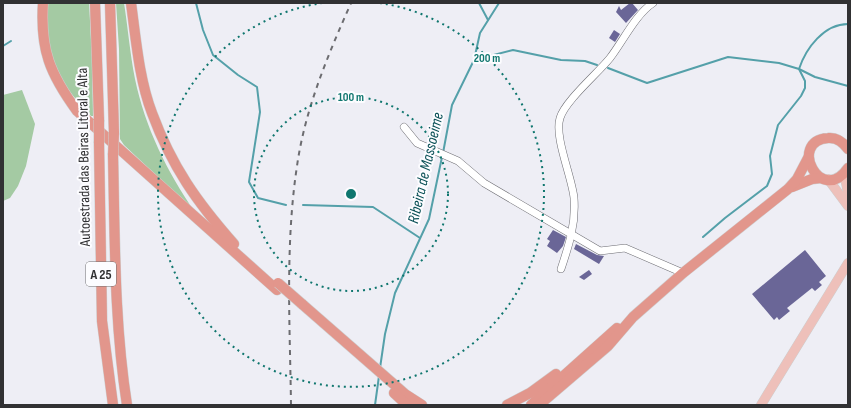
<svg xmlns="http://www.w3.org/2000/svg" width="851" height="408" font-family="'Sofia Sans Condensed',sans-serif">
	<rect width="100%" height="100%" fill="#eeeef5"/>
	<g fill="#a4caa3">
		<path d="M48,3H89L92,57L93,116H91C70,94 47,65 45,34C44,24 47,13 48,3Z"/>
		<path d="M116,3H124C128,28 130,54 135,79C145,127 167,172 195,212L124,145L120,139L119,49Z"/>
		<path d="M22,90L35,124L26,166L18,186L10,198L3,201V95Z"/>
	</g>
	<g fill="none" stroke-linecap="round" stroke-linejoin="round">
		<g stroke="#54a0a9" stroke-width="2">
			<path d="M196,3L203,30L213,55L238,75L257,87L260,112L249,182L258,198L286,205"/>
			<path d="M479,3L488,20"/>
			<path d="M3,46L11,41"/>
			<path d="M474,60L480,33L499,3"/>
			<path d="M608,68L647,83L728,57L779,63L799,69L815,77L848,86"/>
			<path d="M443,153L452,105L474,60L513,50L561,60L585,61L597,65"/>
			<path d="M303,205L373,207L420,238"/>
			<path d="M703,237L725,218L767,186L772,174L770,156L778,125L801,96L805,88V81L799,69C806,48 824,24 848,24"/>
			<path d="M380,368L385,334L395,293L429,219L442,157"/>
			<path d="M375,405L379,376"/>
		</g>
	</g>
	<g fill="#6a6697">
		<path d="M630,3H632L638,10L626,23L616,12L619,6L621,10Z"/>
		<path d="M614,30L620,34L615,42L609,38Z"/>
		<path d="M553,230L566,237L563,246L557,253L547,246L550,241L547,239Z"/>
		<path d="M576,244L597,255L604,256L599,264L574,249Z"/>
		<path d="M805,250L826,276L819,282L822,285L815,291L812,288L787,308L790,311L779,320L777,317L774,320L752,294Z"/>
		<path d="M589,270L592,274L584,280L579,277Z"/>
	</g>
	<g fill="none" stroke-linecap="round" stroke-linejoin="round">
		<defs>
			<g id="minor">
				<path d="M404,127L417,143L458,161L484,183L600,251L625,248L683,273"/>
				<path d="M561,269C569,245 576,224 574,198C572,177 554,137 560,118C565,101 598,73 610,58C623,41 636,14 653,3"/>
			</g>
			<g id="major">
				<path d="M844,173L848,193"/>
				<path d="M828,179L848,206"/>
				<path d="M761,405L848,263"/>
			</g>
			<g id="highway">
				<path d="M43,3C40,50 50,74 77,111L277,290"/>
				<path d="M95,3L99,120"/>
				<path d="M110,3L114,133"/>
				<path d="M131,3C136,39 139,79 152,113C172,167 197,202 234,244"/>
				<path d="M99,143L102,321L113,405"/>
				<path d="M848,149C843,142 837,137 828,138C787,141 821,207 848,168"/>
				<path d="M113,155C115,239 114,322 127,405"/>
				<path d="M792,187L812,179L821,178"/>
				<path d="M302,304L405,394L422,405"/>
				<path d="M394,393L407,405"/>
				<path d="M507,405L530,393L556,374"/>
				<path d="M531,405L617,328"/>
				<path d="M539,405L608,346L633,317L683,273L788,189L797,179L808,158"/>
			</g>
		</defs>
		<use href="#minor" stroke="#6d6d73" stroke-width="8"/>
		<use href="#major" stroke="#cecece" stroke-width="10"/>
		<use href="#highway" stroke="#cecece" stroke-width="11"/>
		<use href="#minor" stroke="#fff" stroke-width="7"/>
		<use href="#major" stroke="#eec0ba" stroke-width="9"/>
		<use href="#highway" stroke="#e2968c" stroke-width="10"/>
		<path stroke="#6c6c70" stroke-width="2" stroke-dasharray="5 5" stroke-linecap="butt" d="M291,405C290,326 285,245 297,166C305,109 328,55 351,3"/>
		<defs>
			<g id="highway-bridge">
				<path d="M99,143V120"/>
				<path d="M113,155L114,133"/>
				<path d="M278,283L302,304"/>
			</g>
		</defs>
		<use href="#highway-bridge" stroke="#cecece" stroke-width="11" stroke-linecap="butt"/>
		<use href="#highway-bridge" stroke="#e2968c" stroke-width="10"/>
	</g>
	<g fill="none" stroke="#0f766e" stroke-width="2" stroke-dasharray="2 4">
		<circle cx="351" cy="194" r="97"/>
		<path d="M380 3A193 193 0 1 1 322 3"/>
	</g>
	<g text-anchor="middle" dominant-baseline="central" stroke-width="4" stroke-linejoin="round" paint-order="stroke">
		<rect fill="#fcfcff" stroke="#6e6e70" stroke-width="1" x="86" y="262" width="30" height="24" rx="3"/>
		<g font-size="14" font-weight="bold" fill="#313133">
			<text x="101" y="274">A 25</text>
		</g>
		<g font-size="15" fill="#313133" stroke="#fcfcff">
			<text transform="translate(84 157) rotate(-91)">Autoestrada das Beiras Litoral e Alta</text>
		</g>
		<g font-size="16" font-style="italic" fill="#0b5157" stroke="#fcfcff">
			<text transform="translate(426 168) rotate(-77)">Ribeira de Massoeime</text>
		</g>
	</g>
	<circle cx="351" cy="194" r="6" fill="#0f766e" stroke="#fcfcff" stroke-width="2"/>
	<g font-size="12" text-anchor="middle" font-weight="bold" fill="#0f766e" stroke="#fcfcff" stroke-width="4" stroke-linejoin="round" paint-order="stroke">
		<text x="487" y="62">200 m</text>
		<text x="351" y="101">100 m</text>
	</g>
	<rect width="851" height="408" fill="none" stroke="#313133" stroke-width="8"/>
</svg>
